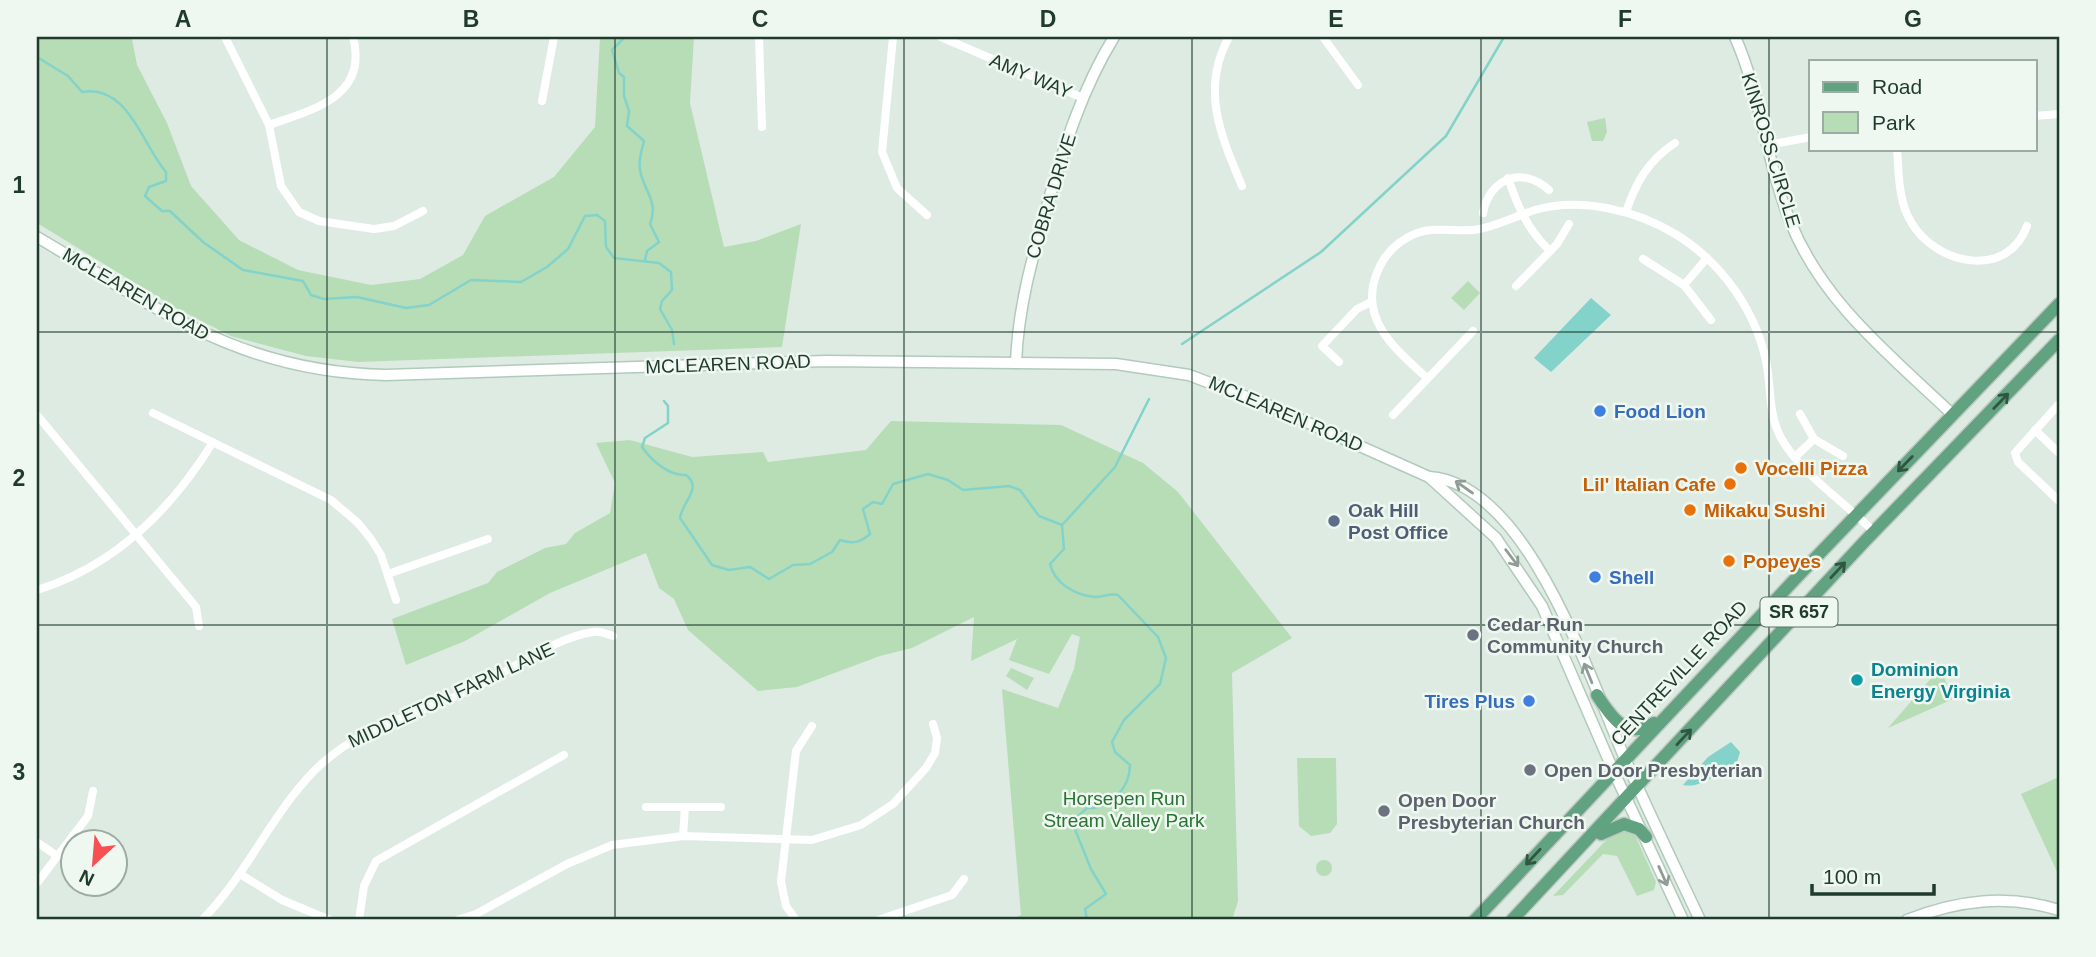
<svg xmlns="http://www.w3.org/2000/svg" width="2096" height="957" font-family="Arial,sans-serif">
	<rect width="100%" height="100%" fill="#deebe2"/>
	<g fill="#b6ddb6">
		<path d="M37,37L132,39L137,65L167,123L191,186L239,240L298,270L371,285L420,279L463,255L485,216L554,177L595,127L600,37H694L690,103L724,247L756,241L801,224L782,347L358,362L306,356L231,336L176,308L37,223Z"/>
		<path d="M1605,118L1607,132L1603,141H1592L1587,122Z"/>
		<path d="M1468,281L1480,293L1464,310L1451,298Z"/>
		<path d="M891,421L1061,425L1143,463L1178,492L1292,638L1232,673L1238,901L1232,920H1009L1021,915L1002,689L1058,708L1074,669L1080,637L1072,634L1049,674L1009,660L1017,639L971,661L974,617L912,648L880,656L797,687L758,691L688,630L674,599L659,588L646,553L550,593L465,641L406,665L392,619L488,583L497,572L545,548L566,544L575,533L610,513L615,483L596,443L630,440L692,457L763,452L768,462L866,450Z"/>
		<path d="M1011,668L1034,678L1027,690L1006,676Z"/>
		<path d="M1940,668L1953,699L1888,728Z"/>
		<path d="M1297,758H1336L1337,824L1330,833L1311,836L1299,826Z"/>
		<path d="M2059,777V876L2021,794Z"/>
		<path d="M1623,830L1635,835L1656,882L1654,890L1637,896L1617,856L1603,854L1563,895L1553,896L1613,833Z"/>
		<circle cx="1324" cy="868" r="8"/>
	</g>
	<g fill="#83d3ca">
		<path d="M1591,298L1611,315L1551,372L1534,358Z"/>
		<path d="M1731,742L1740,752L1737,762C1721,771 1702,789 1683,785L1708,757Z"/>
	</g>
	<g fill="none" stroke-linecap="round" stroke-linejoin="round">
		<g stroke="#83d3ca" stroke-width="2.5">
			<path d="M625,37L612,50L619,73L624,77V96L629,111L627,126L644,141C642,150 638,160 640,170C644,192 659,201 650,224L659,242L647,251L645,260"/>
			<path d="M37,57L68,76L82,92C128,84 142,144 166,172V181L149,187L145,196L162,211H170L203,242L243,270L303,281L311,295L324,299L357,297L406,308L429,305L471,280L521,282L547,267L568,249L585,216L597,215L605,221L606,247L614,258L659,263L671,272L672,290L662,301L660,309L672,330L674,344"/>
			<path d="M1182,344L1321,252L1446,136L1504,37"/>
			<path d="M664,401L668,406V423L645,438L642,447C652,461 669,476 686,475C703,488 682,502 680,518L712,565L729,570L750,567L769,579L793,565L810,564L832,552L840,540C852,544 860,543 870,534L863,509L873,502L882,504L893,484L928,474L948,480L963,490L1009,486L1020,490L1039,516L1062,525L1064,549L1050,564C1055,584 1075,595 1095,597C1103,597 1110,593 1118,595L1158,637L1166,658L1160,684L1124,720L1112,742L1115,752L1130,765C1130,788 1110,809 1087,808L1072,822L1091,869L1106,894L1085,909L1087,920"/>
			<path d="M1063,524L1115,467L1149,399"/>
		</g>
		<defs>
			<g id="secondary">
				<path d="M1735,37C1761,95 1766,161 1790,221C1822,302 1891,356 1953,415"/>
				<path d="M37,237C158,308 238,372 386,375L826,361L1116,364L1189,375L1268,405L1429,477L1496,538L1542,606L1613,770L1683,920"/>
				<path d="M1016,363C1018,308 1032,259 1047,206C1064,147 1082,89 1114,37"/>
				<path d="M1429,477C1529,483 1591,683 1626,761C1650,815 1675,867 1700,920"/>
				<path d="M1907,920C1958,900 2007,894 2059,910"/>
			</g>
			<g id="primary">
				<path d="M1597,695C1611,717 1627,741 1654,723"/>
				<path d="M1601,834L1624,824L1639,829L1646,837"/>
				<path d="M1475,920L1798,576L2059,304"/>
				<path d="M1512,920L1865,541L2059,340"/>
			</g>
		</defs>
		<use href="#secondary" stroke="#b1cbbb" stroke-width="13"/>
		<use href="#primary" stroke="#c0c8c4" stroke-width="15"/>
		<g stroke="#fff" stroke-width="8">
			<path d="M225,37L269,125L281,186L299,212L319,221L374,229L394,226L423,211"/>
			<path d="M759,37L762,127"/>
			<path d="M893,37L882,152L897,188L927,215"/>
			<path d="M941,37L1083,98"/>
			<path d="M1229,37C1200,89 1221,136 1242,186"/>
			<path d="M1323,37L1358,85"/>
			<path d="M542,101L554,37"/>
			<path d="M2035,116L2059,114"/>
			<path d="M269,125C312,110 369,97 353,37"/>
			<path d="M1768,145L1811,137"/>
			<path d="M1897,149C1899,173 1898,201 1911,222C1936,265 2007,280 2027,226"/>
			<path d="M1508,178C1518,207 1527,229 1550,251"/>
			<path d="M1626,212C1636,182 1648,161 1675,143"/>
			<path d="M1483,213C1489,179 1522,165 1549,190"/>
			<path d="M1643,259L1684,285L1711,320"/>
			<path d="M1684,285L1707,258"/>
			<path d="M1516,286L1557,244L1569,224"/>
			<path d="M1339,362L1322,346L1357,309L1371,302"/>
			<path d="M1427,378C1394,348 1356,317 1379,268C1387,251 1399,240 1417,233C1437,226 1459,233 1480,229C1499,225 1516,216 1535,210C1581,197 1636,210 1677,235C1723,264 1757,312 1767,366C1771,391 1769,416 1781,438C1802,475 1845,502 1874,532"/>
			<path d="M2059,404L2015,453L2018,462L2059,501"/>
			<path d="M153,413L331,500L358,523L371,539L381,555L396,600"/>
			<path d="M1800,414L1814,439L1843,456"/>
			<path d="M37,415L196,607L199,626"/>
			<path d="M1393,415L1473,331"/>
			<path d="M2035,430L2059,453"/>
			<path d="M1795,457L1814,439"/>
			<path d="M388,574L488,539"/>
			<path d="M37,590C115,566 171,510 213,442"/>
			<path d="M646,807H721"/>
			<path d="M683,836L685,807"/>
			<path d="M37,842L57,856"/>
			<path d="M240,874L282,900L330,920"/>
			<path d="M37,883L88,816L93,791"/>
			<path d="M202,920C246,876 271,815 314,771C362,723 419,716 478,686C511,670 556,637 593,632C600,631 607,634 613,636"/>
			<path d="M359,920L364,886L376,861L564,755"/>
			<path d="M457,920L476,914L567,864L612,845L683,836L812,840L861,825L893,804L926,768L935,753L937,738L933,724"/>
			<path d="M796,920L786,906L781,882L796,751L812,726"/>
			<path d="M878,920L952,895L964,879"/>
		</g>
		<use href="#secondary" stroke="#fff" stroke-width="10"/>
		<use href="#primary" stroke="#61a280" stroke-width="12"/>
	</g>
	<defs><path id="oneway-shaft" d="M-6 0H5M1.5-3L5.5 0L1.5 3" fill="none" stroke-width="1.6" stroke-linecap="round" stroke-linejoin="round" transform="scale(1.75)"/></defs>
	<g stroke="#305541">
		<use href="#oneway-shaft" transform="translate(2001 401) rotate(-46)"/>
		<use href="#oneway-shaft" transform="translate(1905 464) rotate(134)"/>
		<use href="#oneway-shaft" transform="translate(1838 570) rotate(-47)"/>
		<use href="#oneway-shaft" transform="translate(1684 737) rotate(-47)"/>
		<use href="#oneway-shaft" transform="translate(1533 857) rotate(133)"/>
	</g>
	<g stroke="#8f9d96">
		<use href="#oneway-shaft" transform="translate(1464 487) rotate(-145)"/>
		<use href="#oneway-shaft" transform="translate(1512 558) rotate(53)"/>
		<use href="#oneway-shaft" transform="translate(1588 673) rotate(-112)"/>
		<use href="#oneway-shaft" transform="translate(1663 876) rotate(66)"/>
	</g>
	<path fill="none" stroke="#1f3b2c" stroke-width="2" stroke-opacity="0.55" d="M327,37V920M615,37V920M904,37V920M1192,37V920M1481,37V920M1769,37V920M37,332H2059M37,625H2059"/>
	<g fill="#3f7fe0" stroke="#eff7f1" stroke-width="2.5">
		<circle cx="1600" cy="411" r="7"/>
		<circle cx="1595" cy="577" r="7"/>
		<circle cx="1529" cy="701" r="7"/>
	</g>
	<g fill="#e8710a" stroke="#eff7f1" stroke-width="2.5">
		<circle cx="1741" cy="468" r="7"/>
		<circle cx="1730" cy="484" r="7"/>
		<circle cx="1690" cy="510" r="7"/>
		<circle cx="1729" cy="561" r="7"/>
	</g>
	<circle fill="#5c6f8a" stroke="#eff7f1" stroke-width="2.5" cx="1334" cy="521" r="7"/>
	<g fill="#6b7280" stroke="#eff7f1" stroke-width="2.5">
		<circle cx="1473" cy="635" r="7"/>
		<circle cx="1530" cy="770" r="7"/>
		<circle cx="1384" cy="811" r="7"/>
	</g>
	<circle fill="#0f9aa8" stroke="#eff7f1" stroke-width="2.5" cx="1857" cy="680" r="7"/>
	<g text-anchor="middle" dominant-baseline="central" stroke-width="5" stroke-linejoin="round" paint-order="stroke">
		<rect fill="#eff7f1" stroke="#5d7367" stroke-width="2" x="1760.5" y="597.5" width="77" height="29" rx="5"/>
		<g font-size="18" font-weight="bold" fill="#1f3b2c">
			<text x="1799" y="612">SR 657</text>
		</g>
		<g font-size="19" fill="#1f3b2c" stroke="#eff7f1">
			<text transform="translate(1031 76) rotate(23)">AMY WAY</text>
			<text transform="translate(1771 150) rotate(73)">KINROSS CIRCLE</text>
			<text transform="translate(1051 196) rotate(-73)">COBRA DRIVE</text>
			<text transform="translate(136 294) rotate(30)">MCLEAREN ROAD</text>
			<text transform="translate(728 364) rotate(-2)">MCLEAREN ROAD</text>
			<text transform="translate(1286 414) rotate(23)">MCLEAREN ROAD</text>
			<text transform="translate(1679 673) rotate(-47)">CENTREVILLE ROAD</text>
			<text transform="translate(451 695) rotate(-25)">MIDDLETON FARM LANE</text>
		</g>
		<g font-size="19" font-weight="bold" fill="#366cbe" stroke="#eff7f1" text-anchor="start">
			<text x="1614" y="411">Food Lion</text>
			<text x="1609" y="577">Shell</text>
			<text x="1515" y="701" text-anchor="end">Tires Plus</text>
		</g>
		<g font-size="19" font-weight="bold" fill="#c56008" stroke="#eff7f1" text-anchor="start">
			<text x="1755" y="468">Vocelli Pizza</text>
			<text x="1716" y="484" text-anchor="end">Lil' Italian Cafe</text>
			<text x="1704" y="510">Mikaku Sushi</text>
			<text x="1743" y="561">Popeyes</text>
		</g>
		<g font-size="19" font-weight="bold" fill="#4e5e75" stroke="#eff7f1" text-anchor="start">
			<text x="1348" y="510">Oak Hill<tspan x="1348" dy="22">Post Office</tspan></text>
		</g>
		<g font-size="19" font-weight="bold" fill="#5b616d" stroke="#eff7f1" text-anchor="start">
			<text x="1487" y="624">Cedar Run<tspan x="1487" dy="22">Community Church</tspan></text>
			<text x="1544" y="770">Open Door Presbyterian</text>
			<text x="1398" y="800">Open Door<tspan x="1398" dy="22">Presbyterian Church</tspan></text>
		</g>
		<g font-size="19" font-weight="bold" fill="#0d838f" stroke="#eff7f1" text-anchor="start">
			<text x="1871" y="669">Dominion<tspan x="1871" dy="22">Energy Virginia</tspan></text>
		</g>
		<g font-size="19" fill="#287331" stroke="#eff7f1">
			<text x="1124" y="798">Horsepen Run<tspan x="1124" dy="22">Stream Valley Park</tspan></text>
		</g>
	</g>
	<rect width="2096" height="957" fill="none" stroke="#eff7f1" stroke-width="77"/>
	<rect x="1809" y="60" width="228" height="91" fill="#eff7f1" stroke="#9caca2" stroke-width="2"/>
	<rect x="1823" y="82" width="35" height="10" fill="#61a280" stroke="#9caca2" stroke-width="2"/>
	<text x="1872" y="94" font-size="21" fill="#1f3b2c">Road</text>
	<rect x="1823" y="112" width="35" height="21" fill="#b6ddb6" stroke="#9caca2" stroke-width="2"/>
	<text x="1872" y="130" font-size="21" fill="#1f3b2c">Park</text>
	<g transform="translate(94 863) rotate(206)"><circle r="33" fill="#eff7f1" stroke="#9caca2" stroke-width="2"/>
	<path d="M0-5L12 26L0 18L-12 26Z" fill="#f84f52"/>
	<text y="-10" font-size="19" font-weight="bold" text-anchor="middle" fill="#1f3b2c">N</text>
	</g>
	<path d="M1812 884v10h122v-10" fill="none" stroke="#1f3b2c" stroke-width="3.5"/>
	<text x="1823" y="884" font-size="21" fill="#1f3b2c" stroke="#eff7f1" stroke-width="5" paint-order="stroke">100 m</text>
	<rect x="38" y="38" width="2020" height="880" fill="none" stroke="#1f3b2c" stroke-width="2.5"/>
	<g font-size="23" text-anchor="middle" font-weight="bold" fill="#1f3b2c">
		<text x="183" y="27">A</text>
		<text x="471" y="27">B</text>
		<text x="760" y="27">C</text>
		<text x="1048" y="27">D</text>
		<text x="1336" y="27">E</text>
		<text x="1625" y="27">F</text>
		<text x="1913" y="27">G</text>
		<text x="19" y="193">1</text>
		<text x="19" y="486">2</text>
		<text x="19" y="780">3</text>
	</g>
</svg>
